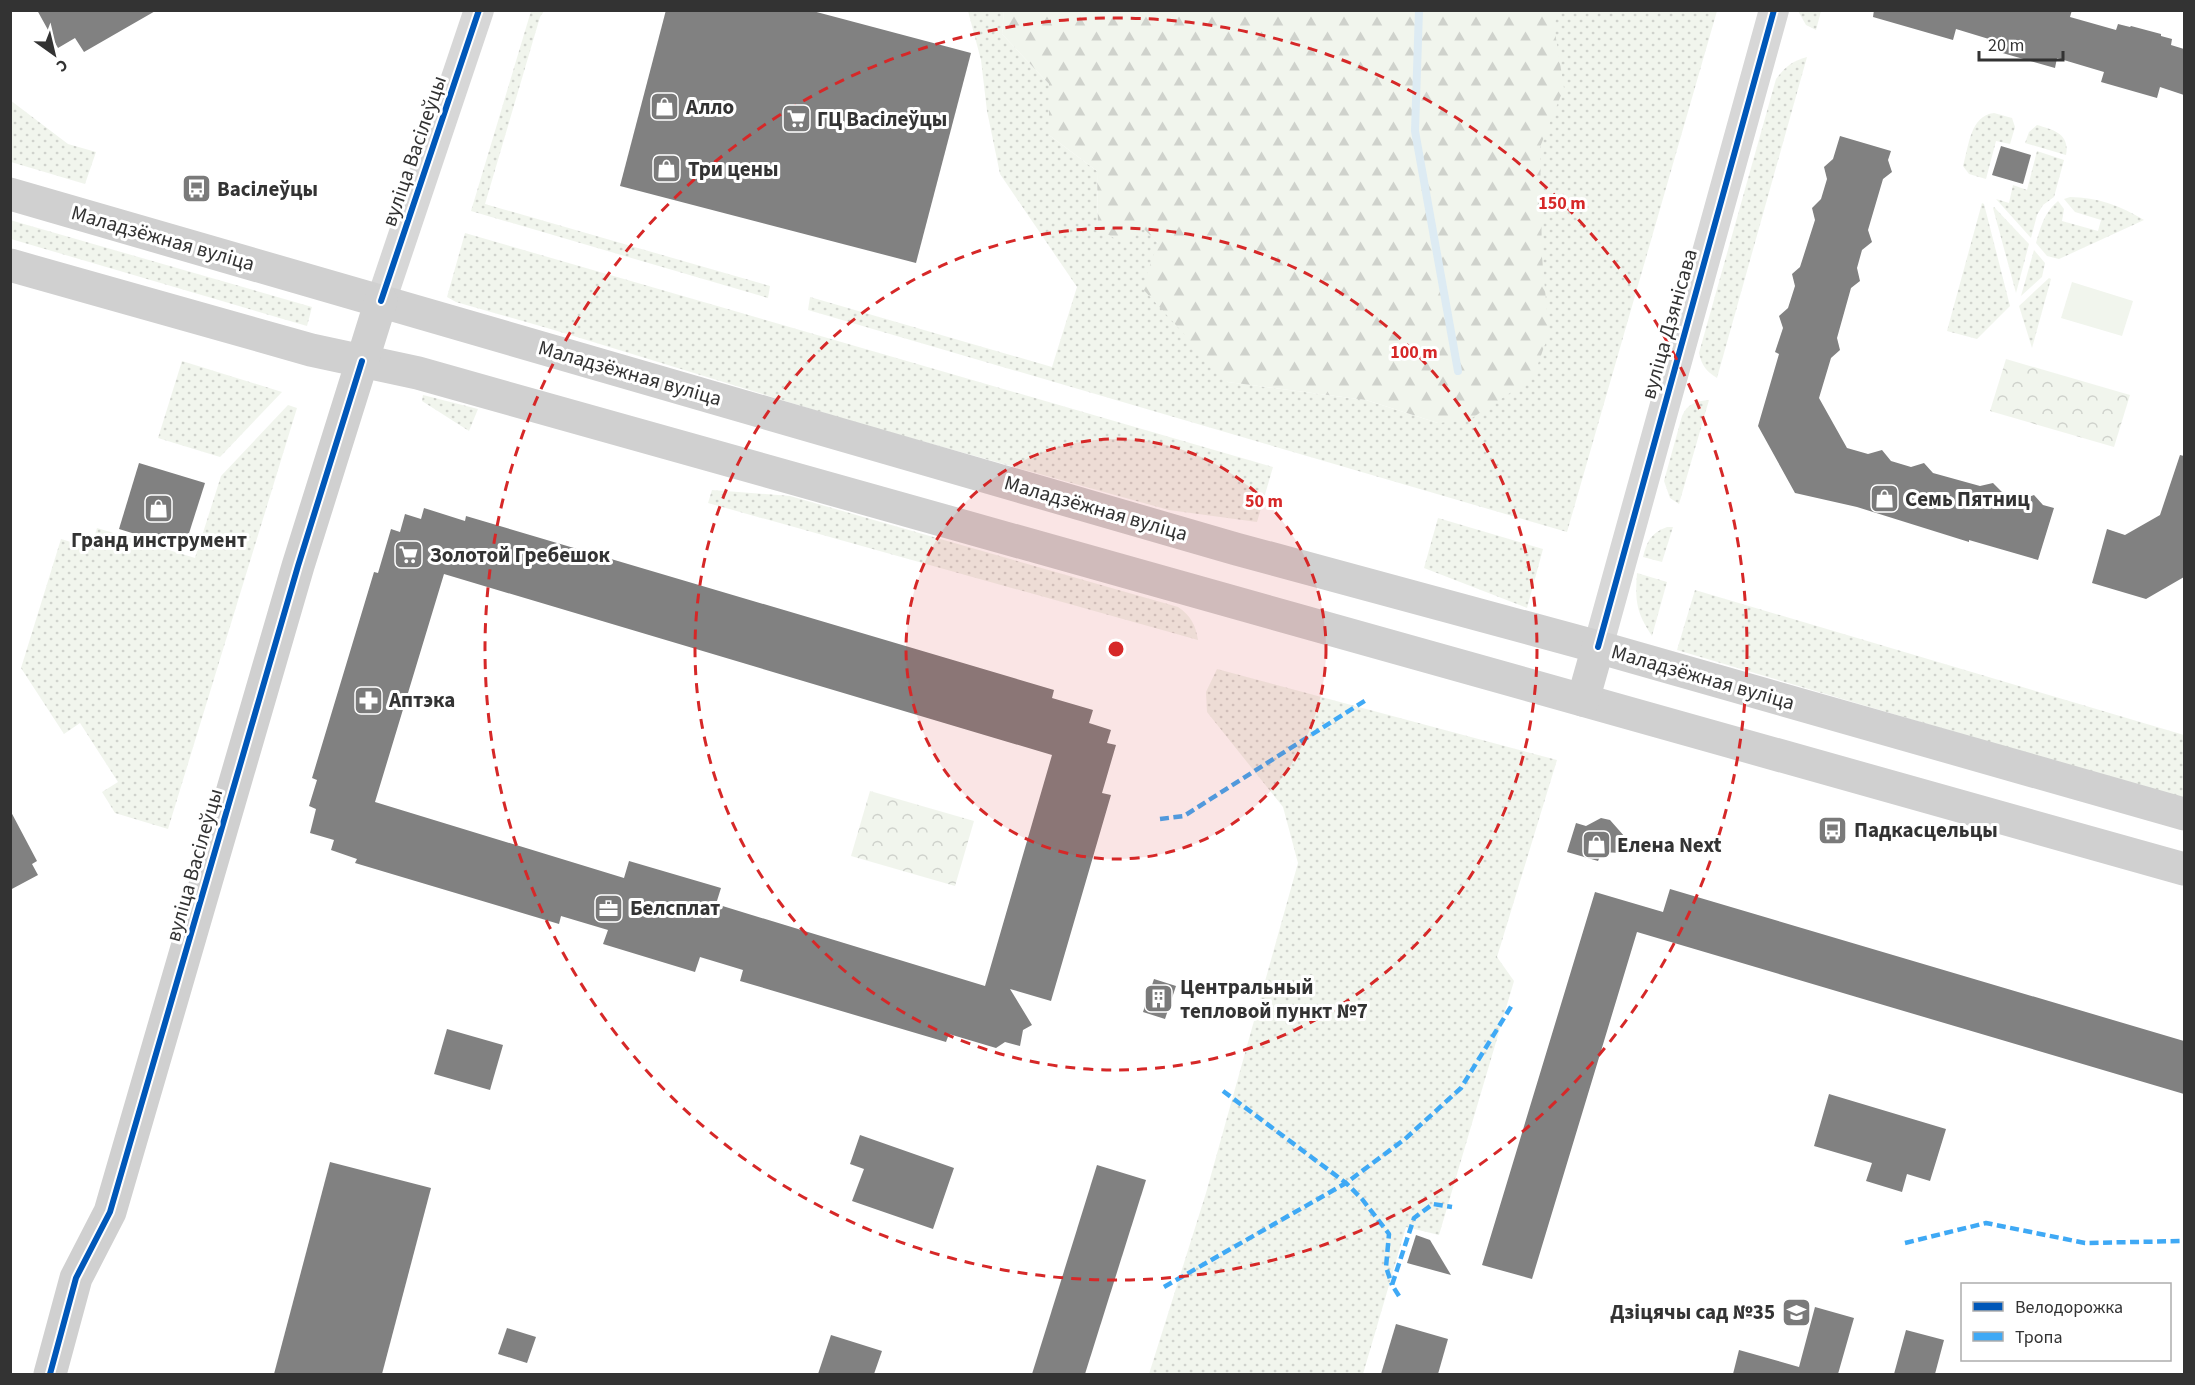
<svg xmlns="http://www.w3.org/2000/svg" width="2195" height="1385" font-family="'Source Sans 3',sans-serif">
	<defs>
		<pattern id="grass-dots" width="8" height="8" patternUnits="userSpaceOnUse" patternTransform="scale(1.5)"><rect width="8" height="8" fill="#f1f5ed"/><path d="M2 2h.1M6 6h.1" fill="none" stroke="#cfd2cc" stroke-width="1.8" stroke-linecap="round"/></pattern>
		<pattern id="forest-firs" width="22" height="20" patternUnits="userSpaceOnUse" patternTransform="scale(1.5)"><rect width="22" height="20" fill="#f1f5ed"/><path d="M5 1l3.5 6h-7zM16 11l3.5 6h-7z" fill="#cfd2cc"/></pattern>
		<pattern id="park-crowns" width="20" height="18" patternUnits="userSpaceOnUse" patternTransform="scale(1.5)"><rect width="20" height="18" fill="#f1f5ed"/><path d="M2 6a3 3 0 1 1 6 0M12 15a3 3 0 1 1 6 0" fill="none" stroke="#cfd2cc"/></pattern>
	</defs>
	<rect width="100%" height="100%" fill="#fff"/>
	<g fill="url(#grass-dots)">
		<path d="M531,11H544L540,17L485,204L770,286L768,298L471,211Z"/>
		<path d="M968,11H1004L1002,34L1049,84V135L1097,171L1098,228H1144L1158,243L1228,382L1366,400L1438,423L1500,11H1717L1567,532L808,310L810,297L1052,367L1077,287L1000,174L987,111L981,60Z"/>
		<path d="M1798,11H1821L1816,30L1806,25Z"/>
		<path d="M1807,57L1717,378C1706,371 1702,366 1699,353L1776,79C1785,67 1792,61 1807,57Z"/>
		<path d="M10,100L68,144L96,152L85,184L11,162Z"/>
		<path d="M1994,113L2012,118L2015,127L2010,144L1996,141L1986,179L1969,174L1963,166C1969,146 1970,116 1994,113Z"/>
		<path d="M2037,125C2054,130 2070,134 2066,155L2025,143L2029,132Z"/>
		<path d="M2037,151L2064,160L2054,197L2043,205L2037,215L2031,238L1996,199L2009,203L2013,185L2027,190Z"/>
		<path d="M2070,197C2097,197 2121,206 2144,220L2059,259L2047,256L2036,243C2041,226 2044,213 2058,201L2064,209L2062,221L2098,231L2101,220L2075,212L2064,199Z"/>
		<path d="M1982,203L1984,204L2010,306L1977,339L1947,331Z"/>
		<path d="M1994,207L2029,244L2016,293L1993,208Z"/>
		<path d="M10,220L312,307L307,326L11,239Z"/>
		<path d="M465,233L1273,467L1257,522L1169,510L860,424L554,330L456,302L447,297Z"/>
		<path d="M2034,250L2045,263L2042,277L2021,296Z"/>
		<path d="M2049,278L2051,279L2032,348L2019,306Z"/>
		<path d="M182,361L282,392L220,457L158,438Z"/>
		<path d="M423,395L478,409L469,431L422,401Z"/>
		<path d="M1709,400L1679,504L1670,498L1664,481L1682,416C1687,404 1696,401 1709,400Z"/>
		<path d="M288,405L297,408L168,829L115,813L102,792L118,782L80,723L64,734L21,668L61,539L91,548L97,528L195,558L221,476Z"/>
		<path d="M712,490L790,496L1178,607C1191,616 1195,624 1198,640L708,503Z"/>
		<path d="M1438,518L1543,549L1527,608L1424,568Z"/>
		<path d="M1667,527H1673L1662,562L1643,557C1647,541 1651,533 1667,527Z"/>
		<path d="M1637,573L1667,582L1652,636C1636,612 1635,601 1637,573Z"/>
		<path d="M1695,590L2184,735V800L1677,650Z"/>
		<path d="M1217,669L1557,760L1497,957L1514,981L1439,1235L1406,1227L1363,1374H1149L1206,1193L1298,863L1283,807L1207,712L1206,692Z"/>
	</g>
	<path fill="url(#forest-firs)" d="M1004,10L1558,11L1554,26L1564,88L1540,147L1542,257L1549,333L1533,378L1469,420L1438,423L1366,400L1228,382L1142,288L1158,243L1144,229L1120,242L1098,228L1097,171L1049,135V84L1002,34Z"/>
	<g fill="url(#park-crowns)">
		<path d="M2006,359L2130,395L2114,447L1990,411Z"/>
		<path d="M870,791L974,821L955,886L851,856Z"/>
	</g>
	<path fill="#f1f5ed" d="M2072,282L2133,301L2122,336L2061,318Z"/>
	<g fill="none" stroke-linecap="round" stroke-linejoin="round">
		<path stroke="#ddebf3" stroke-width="8" d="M1419,10L1415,131L1458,371"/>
	</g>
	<g fill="#818181" fill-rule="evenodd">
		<path d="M37,10H157L84,52L75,38L58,48Z"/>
		<path d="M666,10H809L971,53L916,263L620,186Z"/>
		<path d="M1874,10H2072L2070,17L2116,30L2118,24L2130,27L2131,26L2161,34V36L2172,39L2171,45L2184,49V95L2160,87L2157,98L2101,82L2104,72L2057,58L2055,68L1999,52L2002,43L1956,29L1953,40L1873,17Z"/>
		<path d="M1840,136L1891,151L1888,160L1892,172L1883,179L1868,230L1872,242L1862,250L1857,268L1860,281L1851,288L1837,338L1840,350L1831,358L1819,398L1847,448L1868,454L1882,450L1891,461L1911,467L1924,463L1933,473L1980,486L1993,483L2003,493L2023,499L2034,495L2043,505L2054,508L2038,560L1969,540V542L1857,507L1795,493L1758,426L1779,354L1775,352L1783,328L1779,316L1788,308L1795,286L1792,274L1800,267L1815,220L1812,208L1821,199L1827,179L1824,167L1833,159Z"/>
		<path d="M2001,146L2031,155L2023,184L1992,175Z"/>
		<path d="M2180,455L2184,456V577L2146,599L2092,583L2107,529L2125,535L2160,515Z"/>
		<path d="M139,463L205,483L184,549L119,529Z"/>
		<path d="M424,508L465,521L466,516L1054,690L1052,698L1093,710L1089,723L1111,730L1107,743L1116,745L1102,793L1111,795L1051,1001L1010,989L1032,1025L1023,1030L1020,1046L1005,1042L996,1048L949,1034L946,1042L740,981L743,970L700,957L695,972L603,944L608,930L561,916L559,924L355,863L357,859L331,850L334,840L310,833L316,809L309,806L317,780L312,778L374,572L378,573L391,529L400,532L405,514L421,519ZM444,574L1052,755L985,986L716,904L721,888L629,861L624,878L375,802Z"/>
		<path d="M10,810L37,861L32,864L38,875L10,890Z"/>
		<path d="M1601,818L1610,820L1625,837L1621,853L1602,852L1598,861L1567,852L1576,823L1586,826Z"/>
		<path d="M1670,889L2184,1041V1094L1637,932L1532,1279L1482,1265L1595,892L1663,912Z"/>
		<path d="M1154,979L1176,986L1165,1019L1143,1012Z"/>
		<path d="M447,1029L503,1045L490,1090L434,1074Z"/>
		<path d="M1829,1094L1946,1129L1930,1181L1907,1174L1902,1192L1866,1181L1872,1163L1814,1146Z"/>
		<path d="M860,1135L954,1168L933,1229L852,1201L864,1169L850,1164Z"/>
		<path d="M330,1162L431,1188L382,1374H274Z"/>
		<path d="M1097,1165L1146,1180L1085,1374H1032Z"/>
		<path d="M1416,1235L1430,1240L1451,1275L1407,1263Z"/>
		<path d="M1815,1307L1854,1318L1838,1374H1733L1739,1350L1799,1367Z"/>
		<path d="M1396,1324L1448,1339L1438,1374H1381Z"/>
		<path d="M507,1328L536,1337L527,1363L498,1354Z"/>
		<path d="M1906,1330L1944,1340L1935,1374H1894Z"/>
		<path d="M831,1335L882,1351L874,1374H818Z"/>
	</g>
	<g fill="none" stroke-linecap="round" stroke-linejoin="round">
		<g stroke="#d7d7d7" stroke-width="30">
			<path d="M381,301L479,10"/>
			<path d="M1598,647L1774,10"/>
		</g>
		<g stroke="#d0d0d0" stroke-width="33">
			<path d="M10,194L1236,549L1598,647L2184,814"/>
			<path d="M10,265L311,350L418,373L2184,869"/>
			<path d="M1583,700L1598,647"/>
			<path d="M50,1374L76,1278L110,1212L298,566L381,301"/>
		</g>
		<g stroke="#3fa9f5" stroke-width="4.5" stroke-dasharray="9 4.5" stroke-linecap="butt">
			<path d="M1160,819L1184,816L1366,700"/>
			<path d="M1223,1091L1346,1183L1362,1199L1389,1234L1386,1267L1392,1285"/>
			<path d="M1905,1243L1986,1223L2085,1243L2184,1241"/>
			<path d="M1164,1287L1346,1183L1405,1139L1461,1088L1512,1005"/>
			<path d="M1399,1296L1392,1285L1414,1218L1433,1204L1452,1207"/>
		</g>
		<defs>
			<g id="cycleway">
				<path d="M381,301L479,10"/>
				<path d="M1598,647L1774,10"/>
				<path d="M50,1374L76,1278L110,1212L298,566L362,361"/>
			</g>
		</defs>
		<use href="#cycleway" stroke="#fff" stroke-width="10"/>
		<use href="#cycleway" stroke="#0057b8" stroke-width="6"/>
	</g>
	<circle cx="1116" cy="649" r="210" fill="#d62828" fill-opacity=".12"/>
	<g fill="none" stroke="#d62828" stroke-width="3" stroke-dasharray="10 8">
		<circle cx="1116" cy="649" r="210"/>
		<circle cx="1116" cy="649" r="421"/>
		<circle cx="1116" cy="649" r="631"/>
	</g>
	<defs>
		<symbol id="shop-square" viewBox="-11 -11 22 22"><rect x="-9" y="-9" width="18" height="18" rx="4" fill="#7a7a7a" stroke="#fff"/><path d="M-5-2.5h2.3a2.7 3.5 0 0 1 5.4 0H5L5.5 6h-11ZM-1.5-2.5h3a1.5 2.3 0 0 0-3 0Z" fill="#fff"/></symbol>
		<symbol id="supermarket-square" viewBox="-11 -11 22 22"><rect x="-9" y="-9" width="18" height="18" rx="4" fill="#7a7a7a" stroke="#fff"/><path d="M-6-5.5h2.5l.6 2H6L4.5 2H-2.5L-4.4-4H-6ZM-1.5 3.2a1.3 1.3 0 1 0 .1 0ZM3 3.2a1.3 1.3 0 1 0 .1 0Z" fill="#fff"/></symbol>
		<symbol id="bus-square" viewBox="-11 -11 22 22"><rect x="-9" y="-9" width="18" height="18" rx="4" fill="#7a7a7a" stroke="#fff"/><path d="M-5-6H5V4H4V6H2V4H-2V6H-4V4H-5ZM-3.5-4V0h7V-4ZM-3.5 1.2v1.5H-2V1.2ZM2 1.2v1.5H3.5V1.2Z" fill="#fff"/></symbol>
		<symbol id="pharmacy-square" viewBox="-11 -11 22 22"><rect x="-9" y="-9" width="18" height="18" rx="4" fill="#7a7a7a" stroke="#fff"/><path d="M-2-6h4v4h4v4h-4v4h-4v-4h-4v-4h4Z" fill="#fff"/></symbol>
		<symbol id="office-square" viewBox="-11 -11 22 22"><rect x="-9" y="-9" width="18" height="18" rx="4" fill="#7a7a7a" stroke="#fff"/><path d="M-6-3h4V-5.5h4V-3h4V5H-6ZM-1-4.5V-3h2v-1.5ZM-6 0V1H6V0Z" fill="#fff"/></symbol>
		<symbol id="building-square" viewBox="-11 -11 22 22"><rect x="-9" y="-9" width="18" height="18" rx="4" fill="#7a7a7a" stroke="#fff"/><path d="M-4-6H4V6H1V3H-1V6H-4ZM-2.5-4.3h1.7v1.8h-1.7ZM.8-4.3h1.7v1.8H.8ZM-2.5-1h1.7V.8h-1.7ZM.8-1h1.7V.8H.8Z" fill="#fff"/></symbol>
		<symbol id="school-square" viewBox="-11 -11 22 22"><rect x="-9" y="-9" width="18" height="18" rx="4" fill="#7a7a7a" stroke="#fff"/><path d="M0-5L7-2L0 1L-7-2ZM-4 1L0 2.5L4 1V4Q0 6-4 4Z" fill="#fff"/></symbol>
	</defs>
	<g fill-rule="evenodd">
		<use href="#shop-square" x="648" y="90" width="33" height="33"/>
		<use href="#supermarket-square" x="780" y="102" width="33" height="33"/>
		<use href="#shop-square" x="650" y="152" width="33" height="33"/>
		<use href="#bus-square" x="180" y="172" width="33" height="33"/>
		<use href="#shop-square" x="1868" y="482" width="33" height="33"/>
		<use href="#shop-square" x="142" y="492" width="33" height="33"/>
		<use href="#supermarket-square" x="392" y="538" width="33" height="33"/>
		<use href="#pharmacy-square" x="352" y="684" width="33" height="33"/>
		<use href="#bus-square" x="1816" y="814" width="33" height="33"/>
		<use href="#shop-square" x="1580" y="828" width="33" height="33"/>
		<use href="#office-square" x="592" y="892" width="33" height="33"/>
		<use href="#building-square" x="1142" y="982" width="33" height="33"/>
		<use href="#school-square" x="1780" y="1296" width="33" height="33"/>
	</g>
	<g text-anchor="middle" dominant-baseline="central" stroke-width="6" stroke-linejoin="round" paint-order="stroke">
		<g font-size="21" font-weight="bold" fill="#333" stroke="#fff" text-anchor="start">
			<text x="686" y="107">Алло</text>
			<text x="817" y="119">ГЦ Васілеўцы</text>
			<text x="688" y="169">Три цены</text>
			<text x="217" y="189">Васілеўцы</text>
			<text x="1905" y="499">Семь Пятниц</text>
			<text x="159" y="540" text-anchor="middle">Гранд инструмент</text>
			<text x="430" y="555">Золотой Гребешок</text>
			<text x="389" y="700">Аптэка</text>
			<text x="1854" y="830">Падкасцельцы</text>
			<text x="1617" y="845">Елена Next</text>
			<text x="630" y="908">Белсплат</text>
			<text x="1180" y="987">Центральный<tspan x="1180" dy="24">тепловой пункт №7</tspan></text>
			<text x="1775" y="1312" text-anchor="end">Дзіцячы сад №35</text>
		</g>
		<g font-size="21" fill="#333" stroke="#fff">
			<text transform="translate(414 151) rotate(-71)">вуліца Васілеўцы</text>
			<text transform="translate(163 238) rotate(16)">Маладзёжная вуліца</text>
			<text transform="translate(1669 324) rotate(-74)">вуліца Дзянісава</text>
			<text transform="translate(630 373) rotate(16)">Маладзёжная вуліца</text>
			<text transform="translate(1096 508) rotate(16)">Маладзёжная вуліца</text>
			<text transform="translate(1703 677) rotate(16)">Маладзёжная вуліца</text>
			<text transform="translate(194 865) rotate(-74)">вуліца Васілеўцы</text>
		</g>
	</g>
	<circle cx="1116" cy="649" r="9" fill="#d62828" stroke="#fff" stroke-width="3"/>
	<g font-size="18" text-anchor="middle" font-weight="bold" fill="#d62828" stroke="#fff" stroke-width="6" stroke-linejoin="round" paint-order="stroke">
		<text x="1562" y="209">150 m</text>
		<text x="1414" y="358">100 m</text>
		<text x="1264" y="507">50 m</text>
	</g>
	<rect width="2195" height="1385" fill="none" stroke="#333333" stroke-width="24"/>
	<rect x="1961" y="1283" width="210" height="78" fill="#ffffff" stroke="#adadad" stroke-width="1.5"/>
	<rect x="1973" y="1302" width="30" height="9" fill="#0057b8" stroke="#adadad" stroke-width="1.5"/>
	<text x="2015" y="1313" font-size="18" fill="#333333">Велодорожка</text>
	<rect x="1973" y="1332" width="30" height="9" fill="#3fa9f5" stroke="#adadad" stroke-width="1.5"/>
	<text x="2015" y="1343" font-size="18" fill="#333333">Тропа</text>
	<g transform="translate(54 54) rotate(146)" stroke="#ffffff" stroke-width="4.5" paint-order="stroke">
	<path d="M0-4.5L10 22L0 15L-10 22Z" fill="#333333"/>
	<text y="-9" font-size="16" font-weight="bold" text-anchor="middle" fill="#333333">С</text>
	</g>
	<path d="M1979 51v9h84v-9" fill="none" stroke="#333333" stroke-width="3"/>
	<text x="1988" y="51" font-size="18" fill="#333333" stroke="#ffffff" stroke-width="4.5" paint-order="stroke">20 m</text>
</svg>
